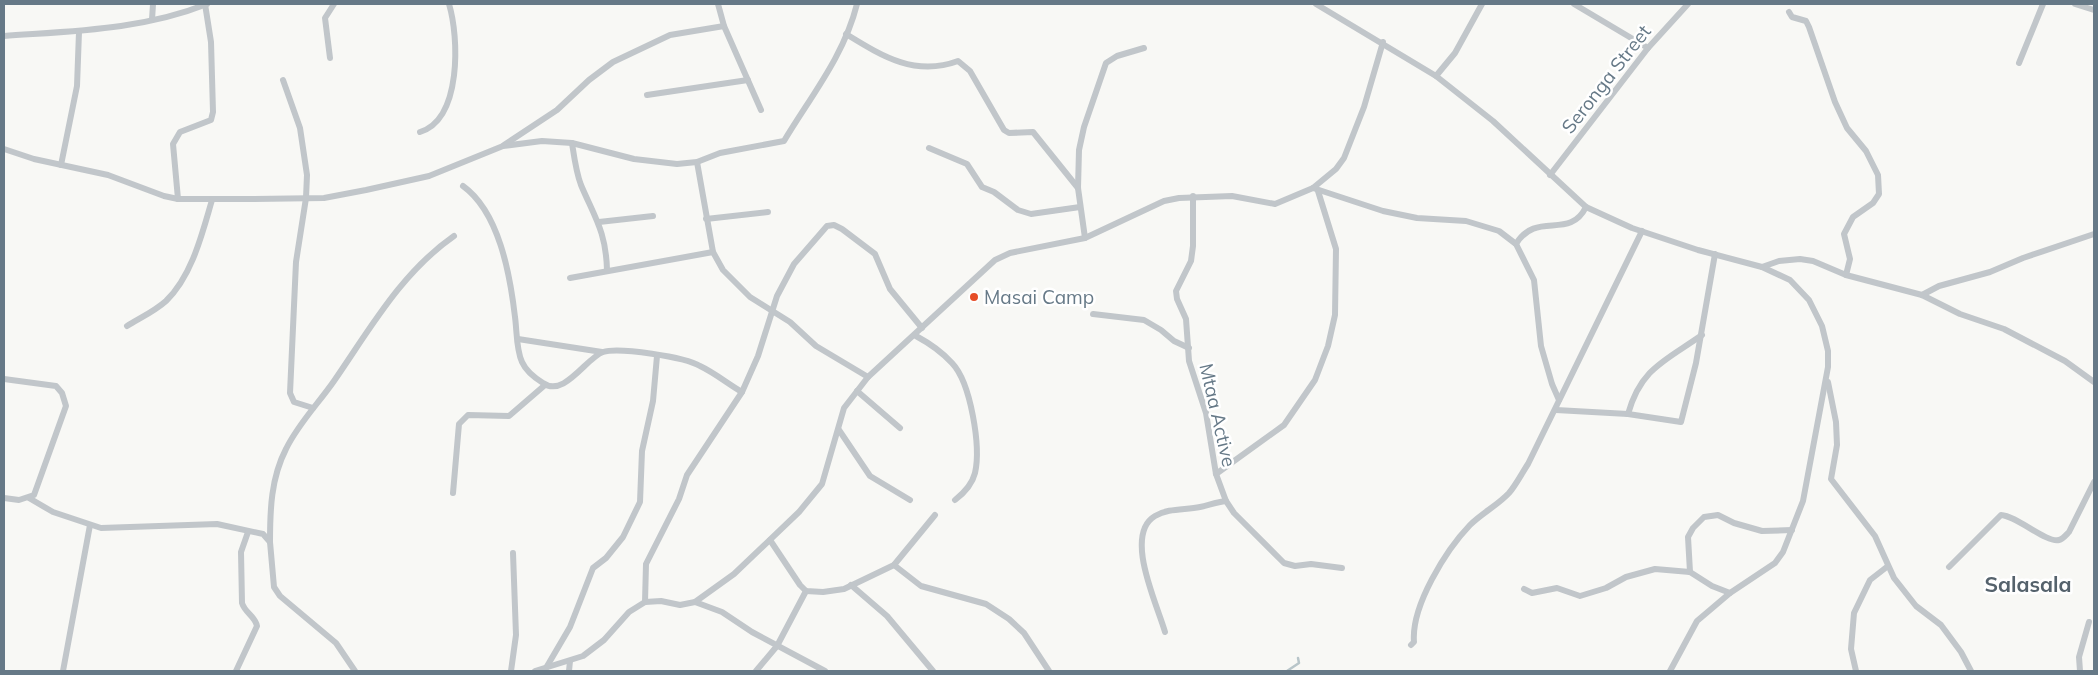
<svg xmlns="http://www.w3.org/2000/svg" width="2098" height="675" font-family="Mulish,sans-serif">
	<rect width="100%" height="100%" fill="#f8f8f5"/>
	<g fill="none" stroke-linecap="round" stroke-linejoin="round">
		<path stroke="#b8c5c9" stroke-width="2.5" d="M1287,671L1299,663L1298,658"/>
		<g stroke="#c1c6ca" stroke-width="6">
			<path d="M718,4L724,26L761,110"/>
			<path d="M1316,4L1436,76L1493,121L1586,207L1632,228L1698,250L1762,267L1790,280L1809,300L1822,326L1828,351V367L1803,501L1783,552L1775,563L1730,593L1697,621L1670,671"/>
			<path d="M1574,4L1648,48"/>
			<path d="M2075,4L2094,10"/>
			<path d="M1789,12L1792,17L1806,21L1809,27L1835,102L1847,128L1866,151L1878,175L1879,194L1873,203L1853,217L1844,234L1850,259L1846,275"/>
			<path d="M152,20L153,4"/>
			<path d="M846,34C882,56 915,77 958,61L970,71L1004,130L1009,133L1033,132L1078,188"/>
			<path d="M4,36C72,31 142,30 207,4"/>
			<path d="M330,58L325,18L334,4"/>
			<path d="M2019,63L2043,4"/>
			<path d="M1436,76L1455,53L1482,4"/>
			<path d="M283,80L300,128L307,175L306,198L296,262L290,393L294,402L313,408"/>
			<path d="M647,95L748,80"/>
			<path d="M420,132C462,119 459,37 449,4"/>
			<path d="M572,143C574,156 576,172 581,185C595,218 606,232 607,270"/>
			<path d="M504,145L557,110L589,80L613,62L670,35L724,26"/>
			<path d="M929,148L967,164L982,187L994,192L1018,210L1031,214L1080,207"/>
			<path d="M4,149L34,159L108,175L164,196L178,199H250L324,198L366,190L429,176L503,146L542,141L572,143L634,159L677,164L697,162L720,153L784,141C811,96 844,56 857,4"/>
			<path d="M697,162L713,252L723,270L750,297L790,322L816,346L868,377"/>
			<path d="M61,165L77,86L79,32"/>
			<path d="M1550,175L1648,48L1688,4"/>
			<path d="M463,186C499,212 510,274 515,317C517,331 516,349 522,362C526,371 535,378 543,383C564,398 586,358 603,352C619,347 685,357 700,366C715,373 728,384 742,392"/>
			<path d="M1313,188L1383,211L1417,218L1466,221L1499,231L1516,244L1534,280L1541,346L1552,384L1559,400"/>
			<path d="M1193,196V246L1191,261L1176,291L1177,299L1186,319L1189,361L1206,413L1216,474L1226,501L1234,513L1284,563L1295,566L1311,564L1342,568"/>
			<path d="M178,199L173,144L180,132L211,120L213,112L211,42L205,4"/>
			<path d="M706,219L768,212"/>
			<path d="M599,222L653,216"/>
			<path d="M1085,238L1078,188L1079,150L1084,127L1106,63L1117,56L1144,48"/>
			<path d="M1516,244C1537,210 1569,241 1586,207"/>
			<path d="M1762,267L1779,261L1800,259L1813,261L1846,275L1922,295L1960,314L2004,329L2065,361L2094,382"/>
			<path d="M570,278L713,252"/>
			<path d="M1922,295L1939,286L1990,272L2023,258L2094,234"/>
			<path d="M1093,314L1144,320L1161,330L1174,341L1189,348"/>
			<path d="M127,326C140,318 155,311 166,301C192,276 202,234 212,200"/>
			<path d="M916,336C929,343 942,352 952,363C971,383 981,447 975,473C972,485 964,493 955,500"/>
			<path d="M518,339L602,352"/>
			<path d="M4,379L56,386L62,393L66,406L34,495L19,500L4,498"/>
			<path d="M1828,382L1836,422L1837,445L1831,479L1875,536L1894,578L1916,606L1941,625L1961,652L1971,671"/>
			<path d="M857,391L900,428"/>
			<path d="M1556,410L1628,414L1681,422L1696,363L1715,254"/>
			<path d="M1628,414C1641,368 1665,361 1702,335"/>
			<path d="M839,430L870,476L910,500"/>
			<path d="M1216,474L1284,425L1315,380L1328,346L1335,315L1336,249L1318,191"/>
			<path d="M453,493L459,424L468,415L509,416L545,385"/>
			<path d="M29,498L53,512L101,528L217,524L263,534L270,542L274,587L280,596L336,643L355,671"/>
			<path d="M770,540L800,585L806,591L823,592L844,589L894,565L935,515"/>
			<path d="M270,542C270,510 271,478 286,449C298,424 318,404 334,381C370,329 401,273 454,236"/>
			<path d="M894,565L921,586L986,604L1009,619L1024,633L1049,671"/>
			<path d="M1949,567L2001,515C2017,516 2046,543 2059,540C2063,539 2066,535 2069,532L2094,482"/>
			<path d="M1690,572L1688,537L1693,528L1704,517L1718,515L1734,523L1762,531L1792,530"/>
			<path d="M851,585L887,616L933,671"/>
			<path d="M1524,589L1532,593L1557,588L1580,596L1606,588L1626,577L1655,569L1690,572L1712,586L1730,593"/>
			<path d="M645,602L646,564L679,499L687,475L742,392L758,356L777,296L794,264L827,226L834,225L842,229L875,254L890,289L922,328"/>
			<path d="M695,602L722,612L752,632L825,671"/>
			<path d="M1165,632C1158,606 1123,535 1155,516C1168,508 1185,510 1200,507C1209,505 1217,502 1226,501"/>
			<path d="M1411,645L1414,642C1411,606 1446,550 1470,525C1482,513 1498,505 1509,493C1516,485 1522,473 1528,464L1642,231"/>
			<path d="M546,668L570,627L593,568L606,558L623,537L640,502L642,451L653,401L657,356"/>
			<path d="M63,671L90,525"/>
			<path d="M236,671L257,626C255,616 245,613 242,603L241,552L248,532"/>
			<path d="M511,671L516,635L513,553"/>
			<path d="M535,671L583,656L604,640L629,612L645,602L661,601L680,605L695,602L734,574L799,512L822,484L844,408L868,377L995,260L1010,253L1085,238L1164,201L1179,198L1232,196L1275,204L1313,188L1336,169L1344,158L1364,107L1383,42"/>
			<path d="M569,671L570,661"/>
			<path d="M756,671L777,646L806,591"/>
			<path d="M1856,671L1851,649L1854,613L1870,580L1888,566"/>
			<path d="M2080,671L2079,657L2089,622"/>
		</g>
	</g>
	<circle fill="#e64d27" stroke="#fff" stroke-width="2" cx="974" cy="297" r="5"/>
	<g text-anchor="middle" dominant-baseline="central" stroke-width="5" stroke-linejoin="round" paint-order="stroke">
		<g font-size="19" fill="#667987" stroke="#fff">
			<text transform="translate(1606 79) rotate(-52)">Seronga Street</text>
			<text transform="translate(1218 415) rotate(77)">Mtaa Active</text>
		</g>
		<g font-size="19" fill="#667987" stroke="#fff" text-anchor="start">
			<text x="984" y="297">Masai Camp</text>
		</g>
		<g font-size="21" font-weight="bold" fill="#55626c" stroke="#fff">
			<text x="2028" y="584">Salasala</text>
		</g>
	</g>
	<rect width="2098" height="675" fill="none" stroke="#667987" stroke-width="10"/>
</svg>
